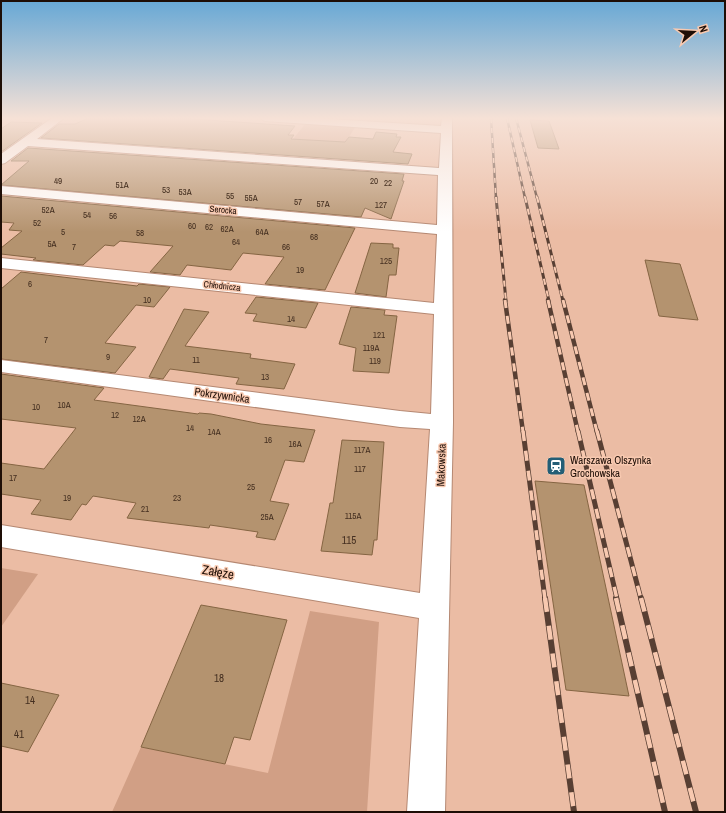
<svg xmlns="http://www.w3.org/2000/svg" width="726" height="813" font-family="'Archivo Narrow',sans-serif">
	<rect width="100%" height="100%" fill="#ebbca4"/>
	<g fill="#d19f85">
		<path d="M306,123L356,126L345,143L293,139Z"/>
		<path d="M1,568L38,574L1,627Z"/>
		<path d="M310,611L379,622L367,812H112L141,747L268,773Z"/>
	</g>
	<g fill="#b4936f" stroke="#856543">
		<path d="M89,118H178L295,126L288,135H294L291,139L345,142L349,137L373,139L376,132L397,134L396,137H401L393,152L412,154L408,164L41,138L59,124H75Z"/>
		<path d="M530,120L549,121L559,149L538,148Z"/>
		<path d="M11,122L42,123L1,152V129Z"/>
		<path d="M28,148L404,174L402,181H404L391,219L365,208L361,217L1,185L29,161H11Z"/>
		<path d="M1,196L355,228L325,290L265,284L284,257L243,253L231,270L187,265L180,275L150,272L173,246L120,241L114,246L105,245L83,265L33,260L36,258L1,254V248L22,231L9,230L14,223L1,222Z"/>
		<path d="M371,243L393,244V248H399L396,275H389L386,297L355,293Z"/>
		<path d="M645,260L680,264L698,320L659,316Z"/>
		<path d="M21,272L137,286L139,284L170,287L154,307L136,305L105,343L136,347L115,373L1,359V289Z"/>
		<path d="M256,297L318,303L306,328L253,321L257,314L245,313Z"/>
		<path d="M351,307L385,310L384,315L397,316L389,373L353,371L356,348L339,344Z"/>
		<path d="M184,309L209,312L185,346L251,354L250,358L295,364L284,389L236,384L239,378L170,369L163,379L149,377Z"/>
		<path d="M1,374L104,388L94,400L198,414L199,413L211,414L261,424L315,430L304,462L285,460L270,501L289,504L275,540L256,537L258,532L210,525L209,528L127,518L136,503L93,496L86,505L82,504L71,520L31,514L41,500L1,494V463L44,469L76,428L1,419Z"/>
		<path d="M342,440L384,442L377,540H374L372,555L321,551L330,503H333Z"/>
		<path d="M535,481L584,485L629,696L566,690Z"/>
		<path d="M201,605L287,620L250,740L234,737L225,764L141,747Z"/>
		<path d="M1,683L59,695L28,752L1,746Z"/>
	</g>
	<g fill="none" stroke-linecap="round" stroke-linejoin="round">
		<defs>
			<path id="minor" d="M52,118H64L37,139L439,168L441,133L265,121L260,118H313L441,126L442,118H452L453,422L445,812H407L419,618L1,547V525L420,593L430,429L400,427L1,372V360L400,411L431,414L434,314L1,268V258L434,303L437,234L1,194V186L437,225L438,175L28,146L5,163L1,164V154Z"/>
		</defs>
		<use href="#minor" stroke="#b58872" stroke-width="2"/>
		<use href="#minor" fill="#fff" fill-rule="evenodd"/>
		<defs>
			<g id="rail-far4">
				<path d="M491,118L496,198"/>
				<path d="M507,118L525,198"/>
				<path d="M516,118L537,198"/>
			</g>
			<g id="rail-far3">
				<path d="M496,197L506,301"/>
				<path d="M525,197L549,301"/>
				<path d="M537,197L563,301"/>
			</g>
			<g id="rail-far2">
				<path d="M505,300L523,432"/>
				<path d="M548,300L578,432"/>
				<path d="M563,300L597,432"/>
			</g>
			<g id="rail-far1">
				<path d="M523,431L545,599"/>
				<path d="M578,431L617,599"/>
				<path d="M597,431L641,599"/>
			</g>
			<g id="rail">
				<path d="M545,598L574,812"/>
				<path d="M616,598L665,812"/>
				<path d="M641,598L696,812"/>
			</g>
		</defs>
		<use href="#rail-far4" stroke="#583f33" stroke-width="2.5"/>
		<use href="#rail-far3" stroke="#583f33" stroke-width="3"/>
		<use href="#rail-far2" stroke="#583f33" stroke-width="4.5"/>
		<use href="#rail-far1" stroke="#583f33" stroke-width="5"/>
		<use href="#rail" stroke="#583f33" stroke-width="6"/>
		<use href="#rail-far4" stroke="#f8c9b0" stroke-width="1.5" stroke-dasharray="5" stroke-linecap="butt"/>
		<use href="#rail-far3" stroke="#f8c9b0" stroke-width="2" stroke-dasharray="6" stroke-linecap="butt"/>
		<use href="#rail-far2" stroke="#f8c9b0" stroke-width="3" stroke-dasharray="8" stroke-linecap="butt"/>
		<use href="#rail-far1" stroke="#f8c9b0" stroke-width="3.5" stroke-dasharray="10" stroke-linecap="butt"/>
		<use href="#rail" stroke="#f8c9b0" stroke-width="4.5" stroke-dasharray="14" stroke-linecap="butt"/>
	</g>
	<linearGradient id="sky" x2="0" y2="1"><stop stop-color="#67a8d5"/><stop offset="0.51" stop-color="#f6e1d6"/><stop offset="1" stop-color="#f6e1d6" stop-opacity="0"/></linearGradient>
	<rect width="726" height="232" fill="url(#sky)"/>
	<defs>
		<symbol id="station-square" viewBox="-11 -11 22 22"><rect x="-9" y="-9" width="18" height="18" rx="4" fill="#235e76" stroke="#f8c9b0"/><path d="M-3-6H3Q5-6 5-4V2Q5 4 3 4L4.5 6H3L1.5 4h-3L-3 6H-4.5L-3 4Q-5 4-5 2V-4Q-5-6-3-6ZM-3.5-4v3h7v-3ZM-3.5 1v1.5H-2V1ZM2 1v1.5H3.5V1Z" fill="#fff"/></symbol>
	</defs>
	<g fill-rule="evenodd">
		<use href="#station-square" x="545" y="455" width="22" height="22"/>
	</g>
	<g text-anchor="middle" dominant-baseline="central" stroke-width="3" stroke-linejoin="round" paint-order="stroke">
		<g font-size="9" fill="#442f20">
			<text x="58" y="181">49</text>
			<text x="374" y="181">20</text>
			<text x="388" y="183">22</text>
			<text x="122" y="185">51A</text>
			<text x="166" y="190">53</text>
			<text x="185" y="192">53A</text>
			<text x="230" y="196">55</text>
			<text x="251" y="198">55A</text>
			<text x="298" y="202">57</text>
			<text x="323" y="204">57A</text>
			<text x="381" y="205">127</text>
			<text x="48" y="210">52A</text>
			<text x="87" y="215">54</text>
			<text x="113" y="216">56</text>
			<text x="37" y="223">52</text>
			<text x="192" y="226">60</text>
			<text x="209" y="227">62</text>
			<text x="227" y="229">62A</text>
			<text x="63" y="232">5</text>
			<text x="262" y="232">64A</text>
			<text x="140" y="233">58</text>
			<text x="314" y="237">68</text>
			<text x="236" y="242">64</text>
			<text x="52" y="244">5A</text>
			<text x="74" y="247">7</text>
			<text x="286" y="247">66</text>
			<text x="386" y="261">125</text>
			<text x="300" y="270">19</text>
			<text x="30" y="284">6</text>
			<text x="147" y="300">10</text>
			<text x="291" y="319">14</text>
			<text x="379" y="335">121</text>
			<text x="46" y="340">7</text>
			<text x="371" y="348">119A</text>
			<text x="108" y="357">9</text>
			<text x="196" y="360">11</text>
			<text x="375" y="361">119</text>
			<text x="265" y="377">13</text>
			<text x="64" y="405">10A</text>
			<text x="36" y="407">10</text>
			<text x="115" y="415">12</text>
			<text x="139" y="419">12A</text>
			<text x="190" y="428">14</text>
			<text x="214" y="432">14A</text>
			<text x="268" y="440">16</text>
			<text x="295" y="444">16A</text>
			<text x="362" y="450">117A</text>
			<text x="360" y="469">117</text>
			<text x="13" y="478">17</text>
			<text x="251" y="487">25</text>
			<text x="67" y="498">19</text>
			<text x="177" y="498">23</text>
			<text x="145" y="509">21</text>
			<text x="353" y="516">115A</text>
			<text x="267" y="517">25A</text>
		</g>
		<g font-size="9" fill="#1e0e06" stroke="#f8c9b0">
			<text transform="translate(223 210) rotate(5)">Serocka</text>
			<text transform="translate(222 286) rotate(6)">Chłodnicza</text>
		</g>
		<g font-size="11" fill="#1e0e06" stroke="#f8c9b0">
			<text transform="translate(222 395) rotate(8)">Pokrzywnicka</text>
			<text transform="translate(441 465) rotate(-88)">Makowska</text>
		</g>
		<g font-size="11" fill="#1e0e06" stroke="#f8c9b0" text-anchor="start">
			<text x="570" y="460">Warszawa Olszynka<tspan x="570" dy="13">Grochowska</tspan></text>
		</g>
		<g font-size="11" fill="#442f20">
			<text x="349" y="540">115</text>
			<text x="219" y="678">18</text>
			<text x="30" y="700">14</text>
			<text x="19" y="734">41</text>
		</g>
		<g font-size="13" fill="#1e0e06" stroke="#f8c9b0">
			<text transform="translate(218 572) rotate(10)">Załęże</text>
		</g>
	</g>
	<rect width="726" height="813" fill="none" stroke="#1e0e06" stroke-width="4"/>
	<g transform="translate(694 32) rotate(72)" stroke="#f8c9b0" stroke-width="3" paint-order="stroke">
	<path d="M0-3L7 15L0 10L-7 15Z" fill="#1e0e06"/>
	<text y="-6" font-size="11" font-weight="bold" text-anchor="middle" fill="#1e0e06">N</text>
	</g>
</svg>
